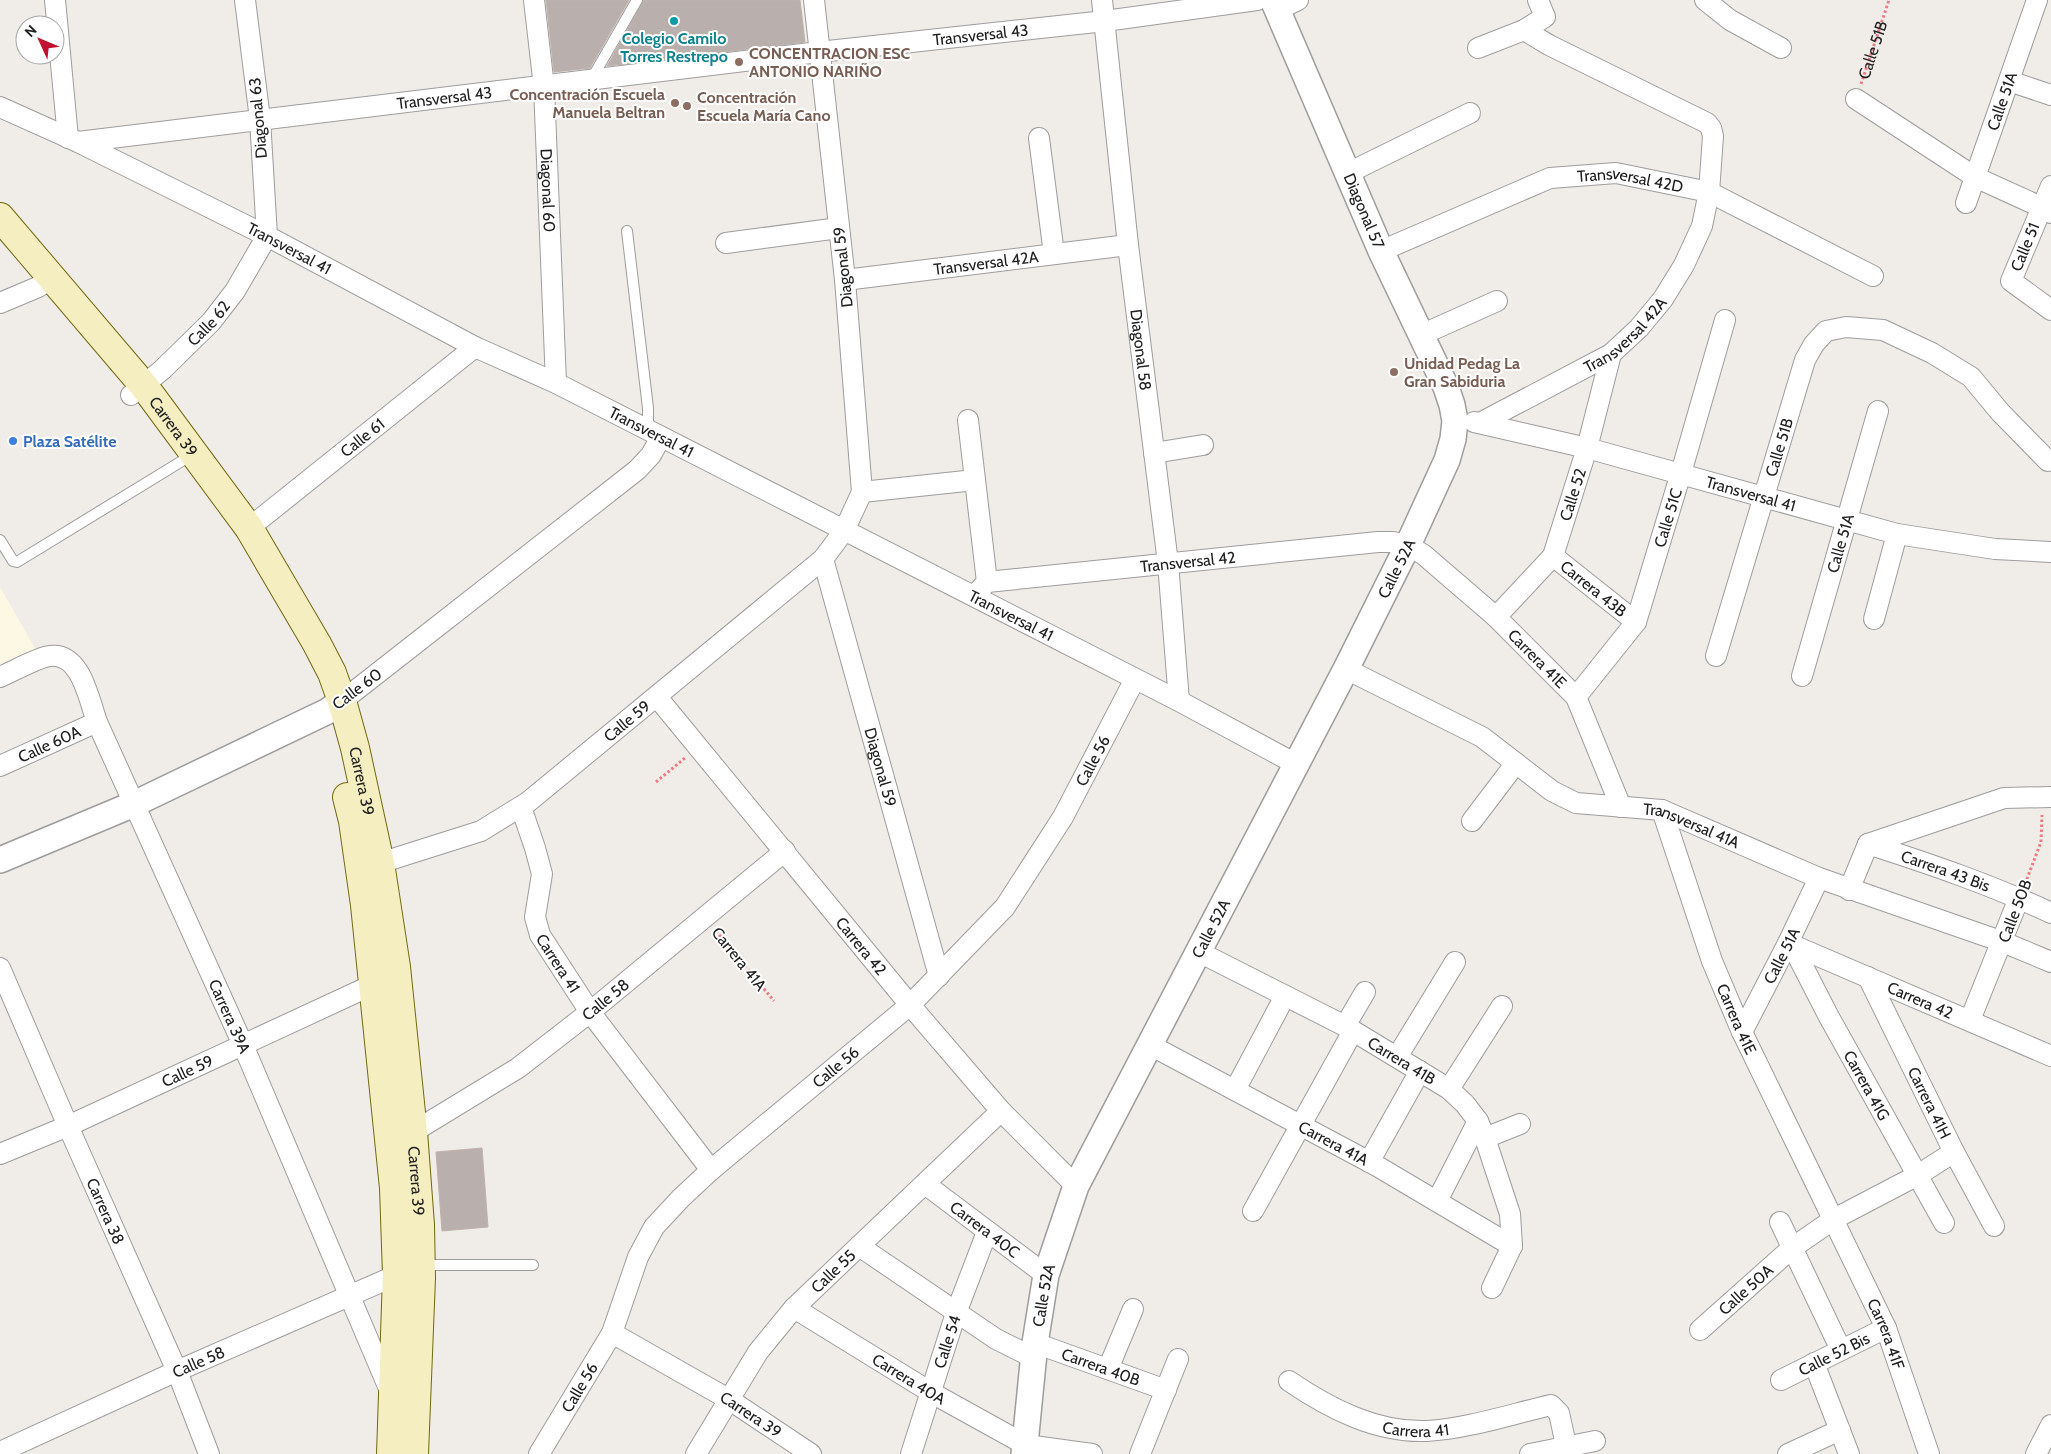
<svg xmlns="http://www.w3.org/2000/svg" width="2051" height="1454" font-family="Cabin,sans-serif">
	<rect width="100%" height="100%" fill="#f0ece8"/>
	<path fill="#fdf8e4" d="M0,587L37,652L0,667Z"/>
	<g fill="#b9b0ad" stroke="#c0b1ab">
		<path d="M546,0H629L590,68L554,72Z"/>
		<path d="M644,0H800L805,42L607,66Z"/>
		<path d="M482,1148L488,1227L442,1231L436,1152Z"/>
	</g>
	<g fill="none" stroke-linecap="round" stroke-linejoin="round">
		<defs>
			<g id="service">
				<path d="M591,80L637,0"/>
				<path d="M627,231L648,408V430"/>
				<path d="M0,540L13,561L17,562L182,461"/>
				<path d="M422,1265H533"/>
			</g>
			<g id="minor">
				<path d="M55,0L68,138"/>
				<path id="s2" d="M534,0L544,87L556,383"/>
				<path id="s3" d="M1102,0L1128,245L1168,563L1179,701"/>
				<path d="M1705,0L1730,20L1781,48"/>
				<path d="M1277,10L1298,0"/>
				<path d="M1478,48L1524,30L1545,17L1538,0"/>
				<path d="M2009,81L2051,95"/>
				<path d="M1856,99L1975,177L2041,207L2051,213"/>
				<path id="s4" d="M0,107L78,142L267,236L475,347L556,383L1179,701L1296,764"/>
				<path d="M1039,138L1054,254"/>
				<path id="s5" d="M78,142L819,52L1105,21L1257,0"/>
				<path d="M1348,173L1470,113"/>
				<path d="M2051,186L2011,281L2051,310"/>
				<path id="s6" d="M1966,203L2037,0"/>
				<path d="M726,243L839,228"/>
				<path id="s7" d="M1381,251L1550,178L1616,173L1709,192L1873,276"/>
				<path id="s8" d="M845,280L1128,245"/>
				<path d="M0,303L38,287L52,278"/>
				<path d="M1421,335L1497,301"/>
				<path id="s9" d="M131,395L162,370L211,322L235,291L267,236L260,119L245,0"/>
				<path d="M968,420L987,582"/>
				<path id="s10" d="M1474,422L1587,448L1897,534L1995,549L2051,552"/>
				<path id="s11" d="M1480,423L1611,354L1639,328L1663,299L1684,265L1702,226L1709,192L1713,136L1711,128L1707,123L1549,45L1524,30"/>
				<path d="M1154,453L1203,445"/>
				<path d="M862,492L975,480"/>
				<path id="s12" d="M249,528L475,347"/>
				<path id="s13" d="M1553,556L1636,622"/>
				<path id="s14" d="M823,559L939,976"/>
				<path id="s15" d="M974,596L987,582L1378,542H1393L1408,545L1424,555L1496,617L1576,697L1621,807"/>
				<path id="s16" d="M1496,617L1553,556L1587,448L1611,354"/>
				<path d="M1874,619L1897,534"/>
				<path id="s17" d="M1716,656L1805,360L1814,344L1826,331L1846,327L1883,330L1932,353L1971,377L2000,412L2048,461"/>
				<path id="s18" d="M1346,669L1482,737L1552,791L1576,803L1662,810L1819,878L2003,942L2051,962"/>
				<path id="s19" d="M1802,676L1878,411"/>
				<path id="s20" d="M0,677C12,672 38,657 50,656C81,652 89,700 97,722L243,1045L390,1391"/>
				<path id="s21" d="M657,697L910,1005L1001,1111L1076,1186"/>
				<path id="s22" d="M1576,697L1636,622L1681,473L1725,320"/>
				<path d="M342,701L637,470L651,455L661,437"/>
				<path id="s23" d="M0,766L97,722"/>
				<path id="s24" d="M521,807L535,848L542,874L535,917L540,935L590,1012L711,1170"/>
				<path id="s25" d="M1662,810L1712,961L1742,1032L1886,1328L1929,1454"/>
				<path d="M1472,821L1516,763"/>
				<path id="s26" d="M1868,844C1930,864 1992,885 2051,913"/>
				<path d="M1868,844L2004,798L2051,797"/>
				<path id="s27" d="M380,863L481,831L528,802L823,559L844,531L862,492L845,280L814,0"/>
				<path d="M1849,890L1868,844"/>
				<path id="s28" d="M1788,943L2051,1056"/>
				<path id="s29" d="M1792,945L1829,1017L1944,1223"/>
				<path id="s30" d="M1199,952L1345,1026L1449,1089L1465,1104L1478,1121L1485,1138L1510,1214L1512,1246"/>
				<path id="s31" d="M0,968L68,1126L177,1371L209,1454"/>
				<path id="s32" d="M1868,977L1954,1152L1994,1226"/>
				<path d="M1970,1020L2019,898"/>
				<path d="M1345,1026L1365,992"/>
				<path id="s33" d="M1742,1032L1788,943L1819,878"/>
				<path id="s34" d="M1150,1045L1377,1166L1512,1246"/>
				<path d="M1397,1057L1455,962"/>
				<path d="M1449,1089L1502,1006"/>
				<path d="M1235,1090L1285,996"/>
				<path id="s35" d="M413,1132L518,1068L590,1012L785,851"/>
				<path d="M1485,1138L1520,1124"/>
				<path id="s36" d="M0,1154L68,1126L372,985"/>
				<path d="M1369,1162L1420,1071"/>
				<path id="s37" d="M925,1184L1046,1275"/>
				<path d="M1437,1201L1478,1121"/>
				<path d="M1253,1211L1353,1031"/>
				<path d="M1780,1222L1841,1350"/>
				<path d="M859,1246L996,1339L1034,1358"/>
				<path d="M1492,1288L1512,1246"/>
				<path id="s38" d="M794,1308L932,1393L1026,1445L1092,1454"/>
				<path id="s39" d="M1700,1330L1792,1248L1834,1219L1918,1175L1954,1152"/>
				<path id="s40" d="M612,1333L730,1400L811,1454"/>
				<path id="s41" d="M1035,1343L1166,1390"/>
				<path d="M1814,1363L1849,1454"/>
				<path d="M1108,1369L1133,1309"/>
				<path id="s42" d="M1781,1380L1886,1328"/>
				<path id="s43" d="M1289,1381C1330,1409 1377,1433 1427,1431C1466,1429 1512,1414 1551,1405L1559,1413L1568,1454"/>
				<path id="s44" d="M0,1452L177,1371L397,1275"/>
				<path id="s45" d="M539,1454L612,1333L638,1257L654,1227L681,1198L711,1170L910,1005L1005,907L1063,817L1135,679"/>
				<path id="s46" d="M696,1454L758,1352L794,1308L1001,1111"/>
				<path id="s47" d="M911,1454L956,1313L987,1232"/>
				<path d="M1140,1454L1178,1359"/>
				<path d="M1530,1454L1595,1441"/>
				<path d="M1788,1454L1840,1430"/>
				<path d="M2036,1454L2051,1425"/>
			</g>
			<g id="tertiary">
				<path d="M0,860L134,804L328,711L342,701"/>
				<path id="s48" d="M1024,1454L1035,1343L1046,1275L1076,1186L1346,669L1408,545L1447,460L1453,439L1455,421L1452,405L1446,387L1381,251L1273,0"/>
			</g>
			<g id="secondary">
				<path id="s49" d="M0,217L144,386L249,528L317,644L332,673L342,701L355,748L380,863L396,967L413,1132L420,1225L421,1278L414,1454"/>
				<path d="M347,797L353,821L365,905L394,1188L397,1275L391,1454"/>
			</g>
		</defs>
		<use href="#service" stroke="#9d9d9d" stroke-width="12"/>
		<use href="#minor" stroke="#9d9d9d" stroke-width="22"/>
		<use href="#tertiary" stroke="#9d9d9d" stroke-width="28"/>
		<use href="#secondary" stroke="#70690e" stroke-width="30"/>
		<g stroke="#ef7a83" stroke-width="3" stroke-dasharray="2.5 2.5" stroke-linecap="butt">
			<path id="s1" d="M1861,84L1889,0"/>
			<path d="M656,782L685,758"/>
			<path d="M2025,884L2041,842L2042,815"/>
			<path d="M716,931L774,1001"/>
		</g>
		<use href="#service" stroke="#fff" stroke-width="10"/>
		<use href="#minor" stroke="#fff" stroke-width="20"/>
		<use href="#tertiary" stroke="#fff" stroke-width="25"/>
		<use href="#secondary" stroke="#f5eec1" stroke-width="28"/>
	</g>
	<circle fill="#0f9aa8" stroke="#fff" stroke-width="2" cx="674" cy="21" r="5"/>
	<g fill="#8d6e63" stroke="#fff" stroke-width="2">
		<circle cx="739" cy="62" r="5"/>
		<circle cx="675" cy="103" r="5"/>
		<circle cx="687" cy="106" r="5"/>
		<circle cx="1394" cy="372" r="5"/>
	</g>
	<circle fill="#3f7fe0" stroke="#fff" stroke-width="2" cx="13" cy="441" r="5"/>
	<g text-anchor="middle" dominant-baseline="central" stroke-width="4" stroke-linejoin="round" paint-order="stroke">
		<g font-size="16" fill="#202020" stroke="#fff">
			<text stroke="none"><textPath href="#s5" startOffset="909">Transversal 43</textPath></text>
			<text stroke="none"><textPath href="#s1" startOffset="36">Calle 51B</textPath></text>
			<text stroke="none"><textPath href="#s5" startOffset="369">Transversal 43</textPath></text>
			<text stroke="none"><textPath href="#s6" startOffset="108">Calle 51A</textPath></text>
			<text transform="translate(258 118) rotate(-95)">Diagonal 63</text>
			<text stroke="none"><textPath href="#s7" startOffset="265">Transversal 42D</textPath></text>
			<text stroke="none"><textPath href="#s2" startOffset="191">Diagonal 60</textPath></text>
			<text transform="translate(1364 211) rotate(67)">Diagonal 57</text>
			<text transform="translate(2025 247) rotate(-68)">Calle 51</text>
			<text stroke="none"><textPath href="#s4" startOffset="322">Transversal 41</textPath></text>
			<text stroke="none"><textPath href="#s8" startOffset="142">Transversal 42A</textPath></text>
			<text transform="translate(843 267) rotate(-96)">Diagonal 59</text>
			<text stroke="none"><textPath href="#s9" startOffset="106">Calle 62</textPath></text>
			<text stroke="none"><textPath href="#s11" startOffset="171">Transversal 42A</textPath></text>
			<text stroke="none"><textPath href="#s3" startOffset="352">Diagonal 58</textPath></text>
			<text stroke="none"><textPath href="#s49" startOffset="272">Carrera 39</textPath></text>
			<text stroke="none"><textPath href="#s4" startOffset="728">Transversal 41</textPath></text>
			<text stroke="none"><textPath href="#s12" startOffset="145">Calle 61</textPath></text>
			<text stroke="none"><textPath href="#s17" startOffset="218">Calle 51B</textPath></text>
			<text stroke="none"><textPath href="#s10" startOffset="286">Transversal 41</textPath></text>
			<text stroke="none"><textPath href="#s16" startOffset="148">Calle 52</textPath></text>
			<text stroke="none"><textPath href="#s22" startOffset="205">Calle 51C</textPath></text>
			<text stroke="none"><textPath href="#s19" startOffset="138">Calle 51A</textPath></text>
			<text stroke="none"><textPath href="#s15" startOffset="221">Transversal 42</textPath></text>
			<text stroke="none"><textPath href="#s48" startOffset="970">Calle 52A</textPath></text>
			<text stroke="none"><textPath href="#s13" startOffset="52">Carrera 43B</textPath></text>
			<text stroke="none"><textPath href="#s4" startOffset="1132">Transversal 41</textPath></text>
			<text stroke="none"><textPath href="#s15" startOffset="615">Carrera 41E</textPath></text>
			<text transform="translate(357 689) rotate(-37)">Calle 60</text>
			<text stroke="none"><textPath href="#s27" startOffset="289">Calle 59</textPath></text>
			<text stroke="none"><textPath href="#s23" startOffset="54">Calle 60A</textPath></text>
			<text stroke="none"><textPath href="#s45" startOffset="902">Calle 56</textPath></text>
			<text stroke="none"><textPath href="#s14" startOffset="216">Diagonal 59</textPath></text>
			<text stroke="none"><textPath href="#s49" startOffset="678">Carrera 39</textPath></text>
			<text stroke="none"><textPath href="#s18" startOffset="386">Transversal 41A</textPath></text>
			<text stroke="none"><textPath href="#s26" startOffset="82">Carrera 43 Bis</textPath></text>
			<text transform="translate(2015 911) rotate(-69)">Calle 50B</text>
			<text stroke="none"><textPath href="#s48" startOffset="565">Calle 52A</textPath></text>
			<text stroke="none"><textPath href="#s21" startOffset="322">Carrera 42</textPath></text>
			<text stroke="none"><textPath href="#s33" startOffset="86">Calle 51A</textPath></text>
			<text transform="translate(739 959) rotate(51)">Carrera 41A</text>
			<text stroke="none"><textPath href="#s24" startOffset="166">Carrera 41</textPath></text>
			<text stroke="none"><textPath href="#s35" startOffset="234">Calle 58</textPath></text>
			<text stroke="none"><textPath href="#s28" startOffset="144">Carrera 42</textPath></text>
			<text stroke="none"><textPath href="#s20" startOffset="465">Carrera 39A</textPath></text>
			<text stroke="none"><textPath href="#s25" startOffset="222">Carrera 41E</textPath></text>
			<text stroke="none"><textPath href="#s30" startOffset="230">Carrera 41B</textPath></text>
			<text stroke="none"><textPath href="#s45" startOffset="498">Calle 56</textPath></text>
			<text stroke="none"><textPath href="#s36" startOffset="205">Calle 59</textPath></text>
			<text stroke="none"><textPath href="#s29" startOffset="159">Carrera 41G</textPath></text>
			<text stroke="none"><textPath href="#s32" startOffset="140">Carrera 41H</textPath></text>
			<text stroke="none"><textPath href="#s34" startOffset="208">Carrera 41A</textPath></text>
			<text stroke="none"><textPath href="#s49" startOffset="1082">Carrera 39</textPath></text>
			<text stroke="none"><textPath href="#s31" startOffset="265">Carrera 38</textPath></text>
			<text stroke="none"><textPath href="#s37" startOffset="75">Carrera 40C</textPath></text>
			<text stroke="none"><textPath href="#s46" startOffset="230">Calle 55</textPath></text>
			<text stroke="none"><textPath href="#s39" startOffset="61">Calle 50A</textPath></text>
			<text stroke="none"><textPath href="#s48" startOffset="160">Calle 52A</textPath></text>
			<text stroke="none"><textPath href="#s25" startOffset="571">Carrera 41F</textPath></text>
			<text stroke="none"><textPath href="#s47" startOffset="118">Calle 54</textPath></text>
			<text stroke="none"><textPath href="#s42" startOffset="59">Calle 52 Bis</textPath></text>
			<text stroke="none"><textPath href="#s44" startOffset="218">Calle 58</textPath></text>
			<text stroke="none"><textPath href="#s41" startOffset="70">Carrera 40B</textPath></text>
			<text stroke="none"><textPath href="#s38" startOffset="135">Carrera 40A</textPath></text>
			<text stroke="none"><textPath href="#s45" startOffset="78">Calle 56</textPath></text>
			<text stroke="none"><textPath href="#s40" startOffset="161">Carrera 39</textPath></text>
			<text stroke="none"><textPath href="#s43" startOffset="138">Carrera 41</textPath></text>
		</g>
		<g font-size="16" font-weight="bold" fill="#0d838f" stroke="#fff">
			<text x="674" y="38">Colegio Camilo<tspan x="674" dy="18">Torres Restrepo</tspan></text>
		</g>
		<g font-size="16" font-weight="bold" fill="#785e54" stroke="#fff" text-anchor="start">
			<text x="749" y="53">CONCENTRACION ESC<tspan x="749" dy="18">ANTONIO NARIÑO</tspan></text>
			<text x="665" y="94" text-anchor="end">Concentración Escuela<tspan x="665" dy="18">Manuela Beltran</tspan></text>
			<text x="697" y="97">Concentración<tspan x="697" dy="18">Escuela María Cano</tspan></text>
			<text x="1404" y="363">Unidad Pedag La<tspan x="1404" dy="18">Gran Sabiduria</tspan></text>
		</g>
		<g font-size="16" font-weight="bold" fill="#366cbe" stroke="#fff" text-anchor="start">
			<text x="23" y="441">Plaza Satélite</text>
		</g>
	</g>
	<g transform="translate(40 40) rotate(314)"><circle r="24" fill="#ffffff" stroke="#a6a6a6"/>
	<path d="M0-4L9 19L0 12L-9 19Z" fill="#c01130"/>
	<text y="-8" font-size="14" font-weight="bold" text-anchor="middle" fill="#202020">N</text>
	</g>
</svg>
